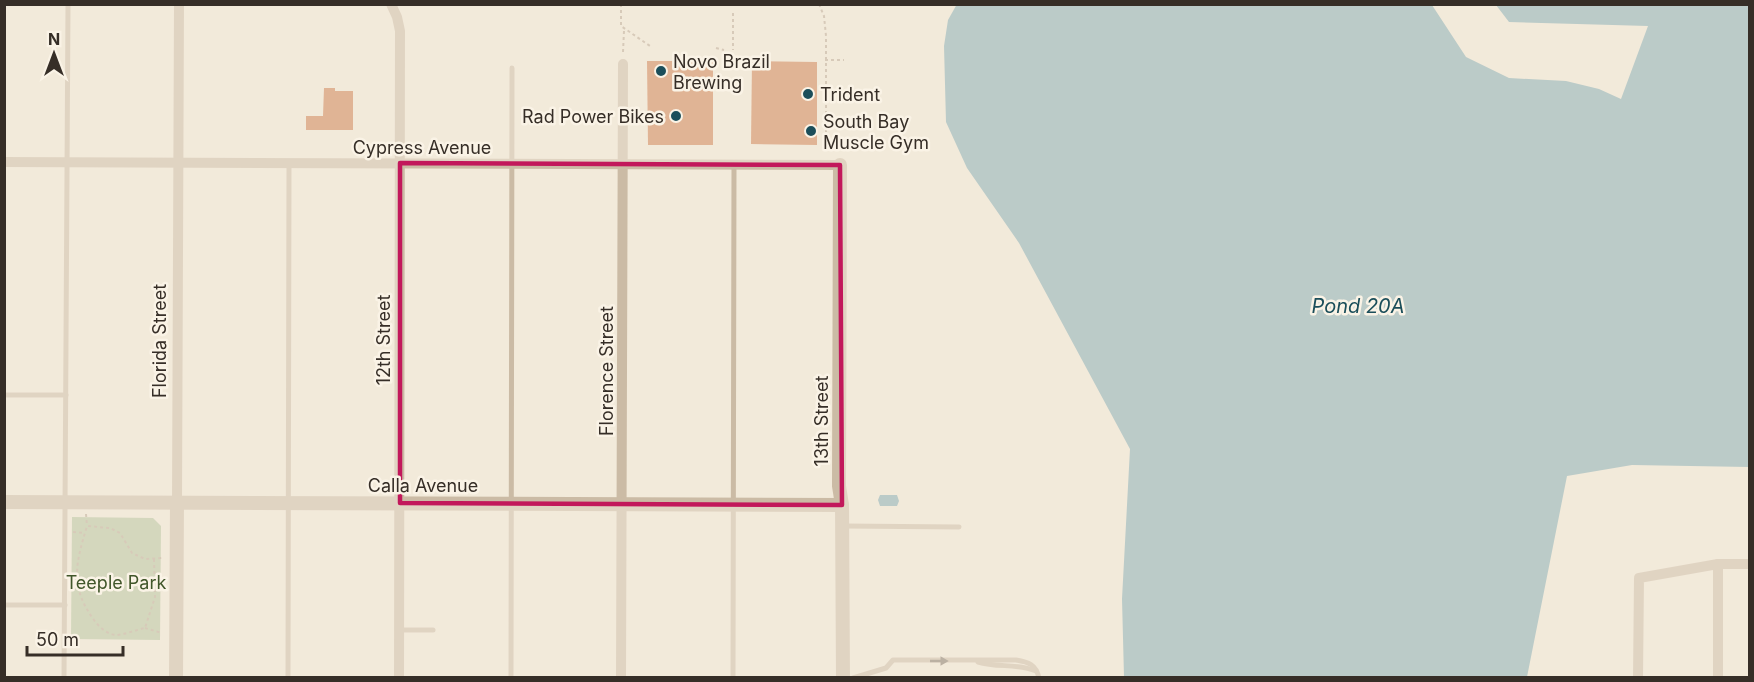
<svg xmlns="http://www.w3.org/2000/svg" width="1754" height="682" font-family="Inter,sans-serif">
	<rect width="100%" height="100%" fill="#f2eada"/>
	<path fill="#afc299" d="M72,517L153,518L161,526L160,640L71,639Z"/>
	<g fill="#78a7b1">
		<path d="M957,4L1432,5L1466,57L1509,78L1566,81L1599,89L1621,99L1648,26L1509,22L1496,5H1749V467L1632,465L1567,476L1527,677H1124L1122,599L1130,449L1019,243L967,168L946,122L944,46L948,20Z"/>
		<path d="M880,495H897L899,501L897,506H880L878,500Z"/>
	</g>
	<g fill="#cb7340">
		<path d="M647,61H713V145H648Z"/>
		<path d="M752,61L817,62V145L751,144Z"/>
		<path d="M324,88H335V91H353V130H306V116H323Z"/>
	</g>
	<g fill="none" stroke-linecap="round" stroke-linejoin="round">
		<g stroke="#b7a590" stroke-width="2" stroke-dasharray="3 3" stroke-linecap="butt">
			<path d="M591,4H608"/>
			<path d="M621,4V26L650,46"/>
			<path d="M819,4L824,16L826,36V153"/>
			<path d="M733,13V50"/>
			<path d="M716,48L724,50"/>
			<path d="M623,52L624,31"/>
			<path d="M825,60H844"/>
			<path d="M826,148H855"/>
			<path d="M86,514L87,526"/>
			<path d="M73,532L85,533"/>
			<path d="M154,559L155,597L145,628C136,630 126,634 117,635C108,635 99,627 94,620C69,586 76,563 87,526L110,528L120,533L132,553L145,559L162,558"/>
			<path d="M145,628L162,633"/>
		</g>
		<g stroke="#cbbba5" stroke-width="5">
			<path d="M4,395H66"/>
			<path d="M844,526L959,527"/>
			<path d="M4,605H65"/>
			<path d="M399,630H433"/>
			<path d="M978,662C997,668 1018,663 1036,671"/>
			<path d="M64,678L68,4"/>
			<path d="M288,678L289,163"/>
			<path d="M511,678L512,68"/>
			<path d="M733,678L734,164"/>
			<path d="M853,678L886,668L893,660H1016C1028,662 1036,664 1039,678"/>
		</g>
		<g stroke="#cbbba5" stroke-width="10">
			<path d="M391,4L397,17L400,31L399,678"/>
			<path d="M4,162L840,165"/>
			<path d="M177,502L179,4"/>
			<path d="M621,678L623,64"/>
			<path d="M1638,678L1639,578L1718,564H1750"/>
			<path d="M1718,678V564"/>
		</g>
		<g stroke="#cbbba5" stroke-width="14">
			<path d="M840,165L839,486L842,505L843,678"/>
			<path d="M4,502L842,505"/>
			<path d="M176,678L177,502"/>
		</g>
	</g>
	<defs><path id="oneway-solid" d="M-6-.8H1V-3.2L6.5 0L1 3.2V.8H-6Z" transform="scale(1.5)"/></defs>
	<use fill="#796d60" href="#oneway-solid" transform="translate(939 661)"/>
	<path d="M0 0H1754V682H0ZM400,163L840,165L842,505L400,503Z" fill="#f2eada" fill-opacity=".55" fill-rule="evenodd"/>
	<path fill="none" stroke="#c2185b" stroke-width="4.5" stroke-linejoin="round" d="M400,163L840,165L842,505L400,503Z"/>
	<g fill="#1b4e5a" stroke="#faf3e6" stroke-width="2">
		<circle cx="661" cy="71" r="6"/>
		<circle cx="808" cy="94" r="6"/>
		<circle cx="676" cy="116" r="6"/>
		<circle cx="811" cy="131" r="6"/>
	</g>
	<g text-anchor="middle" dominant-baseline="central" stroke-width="5" stroke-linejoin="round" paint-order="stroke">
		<g font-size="18" fill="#362e27" stroke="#faf3e6" text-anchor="start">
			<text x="673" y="61">Novo Brazil<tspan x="673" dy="21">Brewing</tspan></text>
			<text x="820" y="94">Trident</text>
			<text x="664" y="116" text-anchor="end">Rad Power Bikes</text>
			<text x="823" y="121">South Bay<tspan x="823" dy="21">Muscle Gym</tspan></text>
		</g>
		<g font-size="18" fill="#362e27" stroke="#faf3e6">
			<text x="422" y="147">Cypress Avenue</text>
			<text transform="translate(383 340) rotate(-90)">12th Street</text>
			<text transform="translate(159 341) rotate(-90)">Florida Street</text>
			<text transform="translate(606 371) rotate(-90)">Florence Street</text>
			<text transform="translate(821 421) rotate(-90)">13th Street</text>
			<text x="423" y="485">Calla Avenue</text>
		</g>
		<g font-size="18" fill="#40562a" stroke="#faf3e6">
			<text x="116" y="582">Teeple Park</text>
		</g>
		<g font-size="20" font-style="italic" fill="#1b4e5a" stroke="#faf3e6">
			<text x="1358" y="306">Pond 20A</text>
		</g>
	</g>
	<rect width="1754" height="682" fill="none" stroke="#362e27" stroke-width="12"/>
	<g transform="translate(54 54)" stroke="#faf3e6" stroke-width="4.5" paint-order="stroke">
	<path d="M0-4.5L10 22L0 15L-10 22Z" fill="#362e27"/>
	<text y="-9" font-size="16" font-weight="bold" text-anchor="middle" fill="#362e27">N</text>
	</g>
	<path d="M27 646v9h96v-9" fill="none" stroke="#362e27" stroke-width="3"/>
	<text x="36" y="646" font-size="18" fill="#362e27" stroke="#faf3e6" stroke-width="4.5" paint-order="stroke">50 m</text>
</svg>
